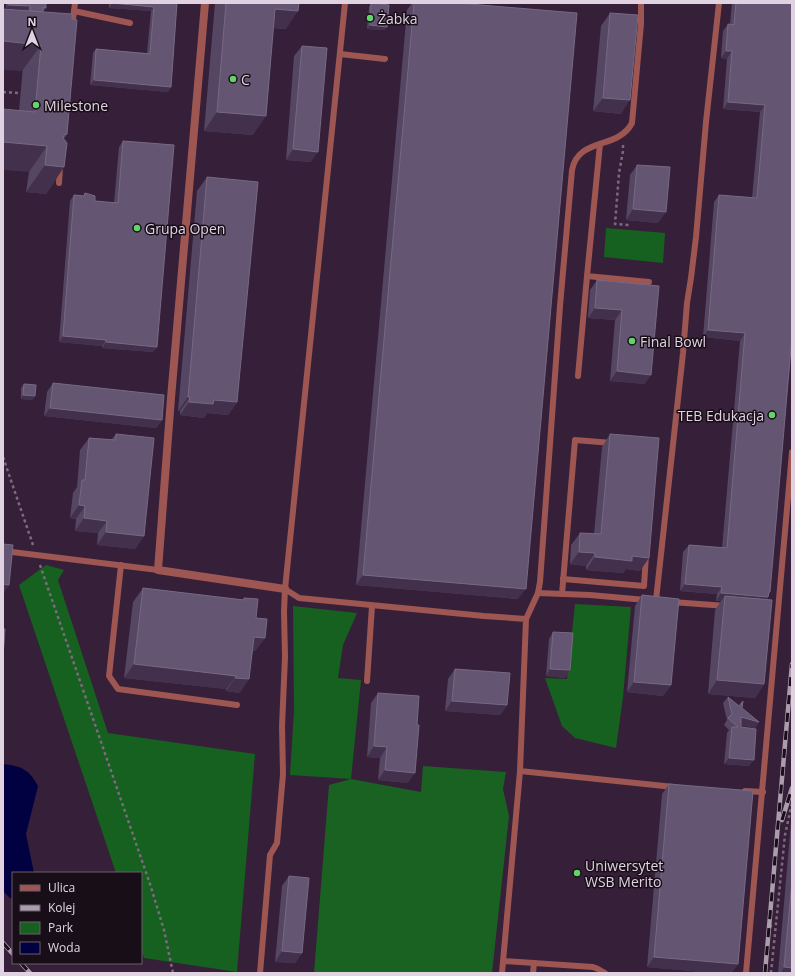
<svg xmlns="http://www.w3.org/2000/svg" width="795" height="976" font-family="'Open Sans',sans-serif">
	<rect width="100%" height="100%" fill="#361f38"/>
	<g fill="#16611f">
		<path d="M606,228L665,233L663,263L604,257Z"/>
		<path d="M46,565L64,570L58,580L108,733L255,754L237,972L144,958L141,949V873H116L19,585Z"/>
		<path d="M575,604L631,607L623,697L616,748L575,738L562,726L545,678L567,679Z"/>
		<path d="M293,606L357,613L343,645L338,678L361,680L351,779L290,775L294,711Z"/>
	</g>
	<path fill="#1a6222" d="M423,766L506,772L503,789L509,816L492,973H314L329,785L351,779L421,792Z"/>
	<path fill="#010041" d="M3,764C21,766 29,769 38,786L26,834L34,873H13V899L10,898L3,891Z"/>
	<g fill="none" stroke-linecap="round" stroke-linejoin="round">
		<g stroke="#7e6a7f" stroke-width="2.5" stroke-dasharray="3 3" stroke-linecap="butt">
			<path d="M3,92L18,93"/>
			<path d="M623,145V151L619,173L615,224L630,225"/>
			<path d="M3,457L33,545"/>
			<path d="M40,565L150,884L164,930L173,973"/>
			<path d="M769,926H775"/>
			<path d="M771,973L785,835L792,803"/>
		</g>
		<g stroke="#9d5652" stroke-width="6">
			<path d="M75,3L74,11L130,23"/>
			<path d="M72,28L74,11"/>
			<path d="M340,54L385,59"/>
			<path d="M600,144L587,276L649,282"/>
			<path d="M59,183L60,167"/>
			<path d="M578,376L587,276"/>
			<path d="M12,552L158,570"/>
			<path d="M121,565L109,676L118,689L237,705"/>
			<path d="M563,579L644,586L646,555"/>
			<path d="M285,589L299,598L484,616L526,619L520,771L674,787"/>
			<path d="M538,593L590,595L646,600"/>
			<path d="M562,594L575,440L612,443"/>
			<path d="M656,600L683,353L687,303L691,278L696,237L706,122L719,3"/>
			<path d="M672,602L726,606"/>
			<path d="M526,619L538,593L540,582L560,306L572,170C578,137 618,150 632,123L641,24V3"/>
			<path d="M367,681L372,606"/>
			<path d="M745,791L763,792"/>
			<path d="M503,961L593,967L598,969L605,973"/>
			<path d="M260,973L270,855L277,843L283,774L282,726L285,657L284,611L285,589L345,3"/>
			<path d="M502,973L520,771"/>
			<path d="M533,973L534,963"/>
			<path d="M746,973L792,452"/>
		</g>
		<path stroke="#9d5652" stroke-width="8" d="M205,3L171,398L158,570L285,589"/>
		<defs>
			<g id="rail">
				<path d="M782,820L792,788"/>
				<path d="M3,943L13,954"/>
				<path d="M21,963L30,973"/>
				<path d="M765,973L792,664"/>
			</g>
		</defs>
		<use href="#rail" stroke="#ad9bae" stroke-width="4.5"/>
		<use href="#rail" stroke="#180e18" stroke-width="3" stroke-dasharray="9" stroke-linecap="butt"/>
	</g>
	<g fill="#554664">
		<path d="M6,3H46V8L43,11L67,134L64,139V167L46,194L26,192L29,172L19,111L28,10L6,8Z"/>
		<path d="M109,3H177L171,87L168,92L90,85L93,53L96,49L147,53L151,11L109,8Z"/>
		<path d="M215,3H299L286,29L273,28L253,135L204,131Z"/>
		<path d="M371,3L385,30L367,29L369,7Z"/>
		<path d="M412,3H457L518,599L356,585L407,10Z"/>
		<path d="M732,3H792L769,594L767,599L764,684L755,698L708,694L715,610L721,601H716L717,594L680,591L683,552L689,545L722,548L740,341L703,337L714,202L719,195L752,198L760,112L723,109L727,59L721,58L723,31L728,24H730Z"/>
		<path d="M610,13L621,114L593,111L601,26Z"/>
		<path d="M302,46L311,162L286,160L294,56Z"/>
		<path d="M123,141L157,347L153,352L102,348V346L59,342L70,201L74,195L83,196L85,193L95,201L114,203L119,147Z"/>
		<path d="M637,165L658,223L626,220L630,175Z"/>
		<path d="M207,177L237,402L228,415L207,413L204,418L180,415V411H178L197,191Z"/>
		<path d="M597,280L659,286L645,384L610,381L615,320L588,318L590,290Z"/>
		<path d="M53,383L162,420L156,428L44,416L47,392Z"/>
		<path d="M24,384L33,400L21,399V388Z"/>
		<path d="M116,434L144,536L135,549L97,545L98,533L75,531L76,519L70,518L73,493L77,487L80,450L89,438L111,440Z"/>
		<path d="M610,434L640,571L626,569L623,573L586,570V566L570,564L571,545L580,533L594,534L602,447Z"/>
		<path d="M143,588L243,600L244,598L256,618L265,638L255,651H253L240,693L226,691V689L124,678L133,602Z"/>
		<path d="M642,595L671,685L663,696L627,692L635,606Z"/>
		<path d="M553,632L570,670L565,678L546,676L549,639Z"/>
		<path d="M455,669L507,705L500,715L445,711L448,679Z"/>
		<path d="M378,693L417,725L408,783L378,780L380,758L367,757L371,703Z"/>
		<path d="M728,697L759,722L755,728L741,725V727L749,766L724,764L727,733L729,730L724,725L727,720L723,703Z"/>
		<path d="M669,784L738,964L731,973H713L647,967L662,794Z"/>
		<path d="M792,810V973H778Z"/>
		<path d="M289,876L302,953L295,963L275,962L282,886Z"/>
	</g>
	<g fill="#42304d">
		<path d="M112,3L154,7L151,11L109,8Z"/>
		<path d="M8,5L30,6L28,10L6,8Z"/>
		<path d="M275,9L298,11L286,29L262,27Z"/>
		<path d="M370,25L387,27L385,30L367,29Z"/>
		<path d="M3,41L41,45L22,71L3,70Z"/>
		<path d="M726,51H732L727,59L721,58Z"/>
		<path d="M94,80L171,87L168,92L90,85Z"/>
		<path d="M603,98L630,100L621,114L593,111Z"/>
		<path d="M728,102L765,105L760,112L723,109Z"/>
		<path d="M217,112L266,116L253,135L204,131Z"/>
		<path d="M3,142L47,146L29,172L3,170Z"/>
		<path d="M293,149L318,152L311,162L286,160Z"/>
		<path d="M45,165L64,167L46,194L26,192Z"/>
		<path d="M633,209L666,212L658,223L626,220Z"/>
		<path d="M595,308L622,310L615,320L588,318Z"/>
		<path d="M708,330L745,333L740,341L703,337Z"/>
		<path d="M63,336L106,340L102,346L59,342Z"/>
		<path d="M106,342L157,347L153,352L102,348Z"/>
		<path d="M617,371L651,375L645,384L610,381Z"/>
		<path d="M23,395L35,396L33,400L21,399Z"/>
		<path d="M188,397H190L180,411H178Z"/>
		<path d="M214,400L237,402L228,415L207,413L204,418L180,415L189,402Z"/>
		<path d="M50,408L162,420L156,428L44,416Z"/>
		<path d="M79,505L85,506L76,519L70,518Z"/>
		<path d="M84,518L107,521L98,533L75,531Z"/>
		<path d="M106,532L144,536L135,549L97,545Z"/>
		<path d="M579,552L595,553L586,566L570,564Z"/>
		<path d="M632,556L649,558L640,571L626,569L623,573L586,570L595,557Z"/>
		<path d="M363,575L526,589L518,599L356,585Z"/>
		<path d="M3,584L9,585L3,594Z"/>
		<path d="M685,584L722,587L717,594L680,591Z"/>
		<path d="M770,592L767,597H768L763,604L725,596L721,601H716L721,593Z"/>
		<path d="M254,637L265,638L255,651L245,650Z"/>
		<path d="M134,664L236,676L226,689L124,678Z"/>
		<path d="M550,669L570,670L565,678L546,676Z"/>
		<path d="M235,678L249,679L240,693L226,691Z"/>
		<path d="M717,680L764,684L755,698L708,694Z"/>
		<path d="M634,682L671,685L663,696L627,692Z"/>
		<path d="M452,701L507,705L500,715L445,711Z"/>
		<path d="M741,717L759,722L755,728L737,724Z"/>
		<path d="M374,746L387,747L380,758L367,757Z"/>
		<path d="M729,758L754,760L749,766L724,764Z"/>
		<path d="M385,770L415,773L408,783L378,780Z"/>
		<path d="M282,951L302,953L295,963L275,962Z"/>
		<path d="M654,957L738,964L731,973H713L647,967Z"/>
		<path d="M784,967L792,968V973H781Z"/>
	</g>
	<g fill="#645672" stroke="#776984">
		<path d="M9,3H46V8L43,7V12L30,11V6L8,5Z"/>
		<path d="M112,3H177L171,87L94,80L96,49L150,54L154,7Z"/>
		<path d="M226,3H299L298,11L275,9L266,116L217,112Z"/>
		<path d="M371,3L389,5L387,27L370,25Z"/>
		<path d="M414,3H457L577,13L526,589L363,575Z"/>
		<path d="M736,3H792V336L770,592H769L768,597L721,593L722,587L685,584L689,545L727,548L745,333L708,330L719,195L757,198L765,105L728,102L732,51H726L728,24L734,25Z"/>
		<path d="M3,9L72,14V19L77,20L67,134L64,135L63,138L67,143L64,167L45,165L47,146L3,142V109L35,112L41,45L3,41Z"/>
		<path d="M610,13L638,15L630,100L603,98Z"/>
		<path d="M302,46L327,48L318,152L293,149Z"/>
		<path d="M123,141L174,145L157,347L106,342V340L63,336L74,195L84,196L85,193L95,196V201L118,203Z"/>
		<path d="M637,165L670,167L666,212L633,209Z"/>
		<path d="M207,177L258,182L237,402L214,400L213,404L189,402L190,397H188Z"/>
		<path d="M597,280L659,286L651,375L617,371L622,310L595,308Z"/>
		<path d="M53,383L164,395L162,420L50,408Z"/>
		<path d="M24,384L36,385L35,396L23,395Z"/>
		<path d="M116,434L154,438L144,536L106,532L107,521L84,518L85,506L79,505L82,480H85L89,438L115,440Z"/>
		<path d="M610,434L659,438L649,558L632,556V561L595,557V553L579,552L580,533L601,534Z"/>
		<path d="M3,544L13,545L9,585L3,584Z"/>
		<path d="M143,588L244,600V598L258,599L256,618L267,619L265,638L254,637L249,679L235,678L236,676L134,664Z"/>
		<path d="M642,595L679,599L671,685L634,682Z"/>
		<path d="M725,596L772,600L764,684L717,680Z"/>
		<path d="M3,629H5L3,657Z"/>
		<path d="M553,632L573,633L570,670L550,669Z"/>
		<path d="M455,669L510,673L507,705L452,701Z"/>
		<path d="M378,693L419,696L417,725H419L415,773L385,770L387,747L374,746Z"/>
		<path d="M728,697L739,706L743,701L742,708L759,722L741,717V727L756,729L754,760L729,758L732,727H738L728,718L732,714Z"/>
		<path d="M669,784L753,791L738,964L654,957Z"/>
		<path d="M289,876L309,878L302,953L282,951Z"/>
		<path d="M792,882V968L784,967Z"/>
	</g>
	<g fill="#62d469" stroke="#180e18" stroke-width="1.5">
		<circle cx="370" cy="18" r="4"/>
		<circle cx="233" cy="79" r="4"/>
		<circle cx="36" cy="105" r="4"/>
		<circle cx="137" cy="228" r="4"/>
		<circle cx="632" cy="341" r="4"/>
		<circle cx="772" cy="415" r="4"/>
		<circle cx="577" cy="873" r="4"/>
	</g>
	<g text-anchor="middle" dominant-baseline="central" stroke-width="3" stroke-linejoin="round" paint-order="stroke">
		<g font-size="14" fill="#e1d2e2" stroke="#180e18" text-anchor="start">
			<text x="378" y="18">Żabka</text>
			<text x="241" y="79">C</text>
			<text x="44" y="105">Milestone</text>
			<text x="145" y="228">Grupa Open</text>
			<text x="640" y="341">Final Bowl</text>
			<text x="764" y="415" text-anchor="end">TEB Edukacja</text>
			<text x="585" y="865">Uniwersytet<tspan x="585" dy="16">WSB Merito</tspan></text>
		</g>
	</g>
	<rect width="795" height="976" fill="none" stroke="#e1d2e2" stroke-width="8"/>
	<rect x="12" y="872" width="130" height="92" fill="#180e18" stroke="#685c69"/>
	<rect x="20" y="885" width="20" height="6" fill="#9d5652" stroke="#685c69"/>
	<text x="48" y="892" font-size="12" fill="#e1d2e2">Ulica</text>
	<rect x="20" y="905" width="20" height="6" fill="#ad9bae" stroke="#685c69"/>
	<text x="48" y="912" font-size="12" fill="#e1d2e2">Kolej</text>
	<rect x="20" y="922" width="20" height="12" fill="#16611f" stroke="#685c69"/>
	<text x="48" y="932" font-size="12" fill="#e1d2e2">Park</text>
	<rect x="20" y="942" width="20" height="12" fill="#010041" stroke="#685c69"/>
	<text x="48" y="952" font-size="12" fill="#e1d2e2">Woda</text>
	<g transform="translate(32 32)" stroke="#180e18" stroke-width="3" paint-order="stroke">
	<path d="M0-3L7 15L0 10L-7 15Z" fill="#e1d2e2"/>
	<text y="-6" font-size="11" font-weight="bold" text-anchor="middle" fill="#e1d2e2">N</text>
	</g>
</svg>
